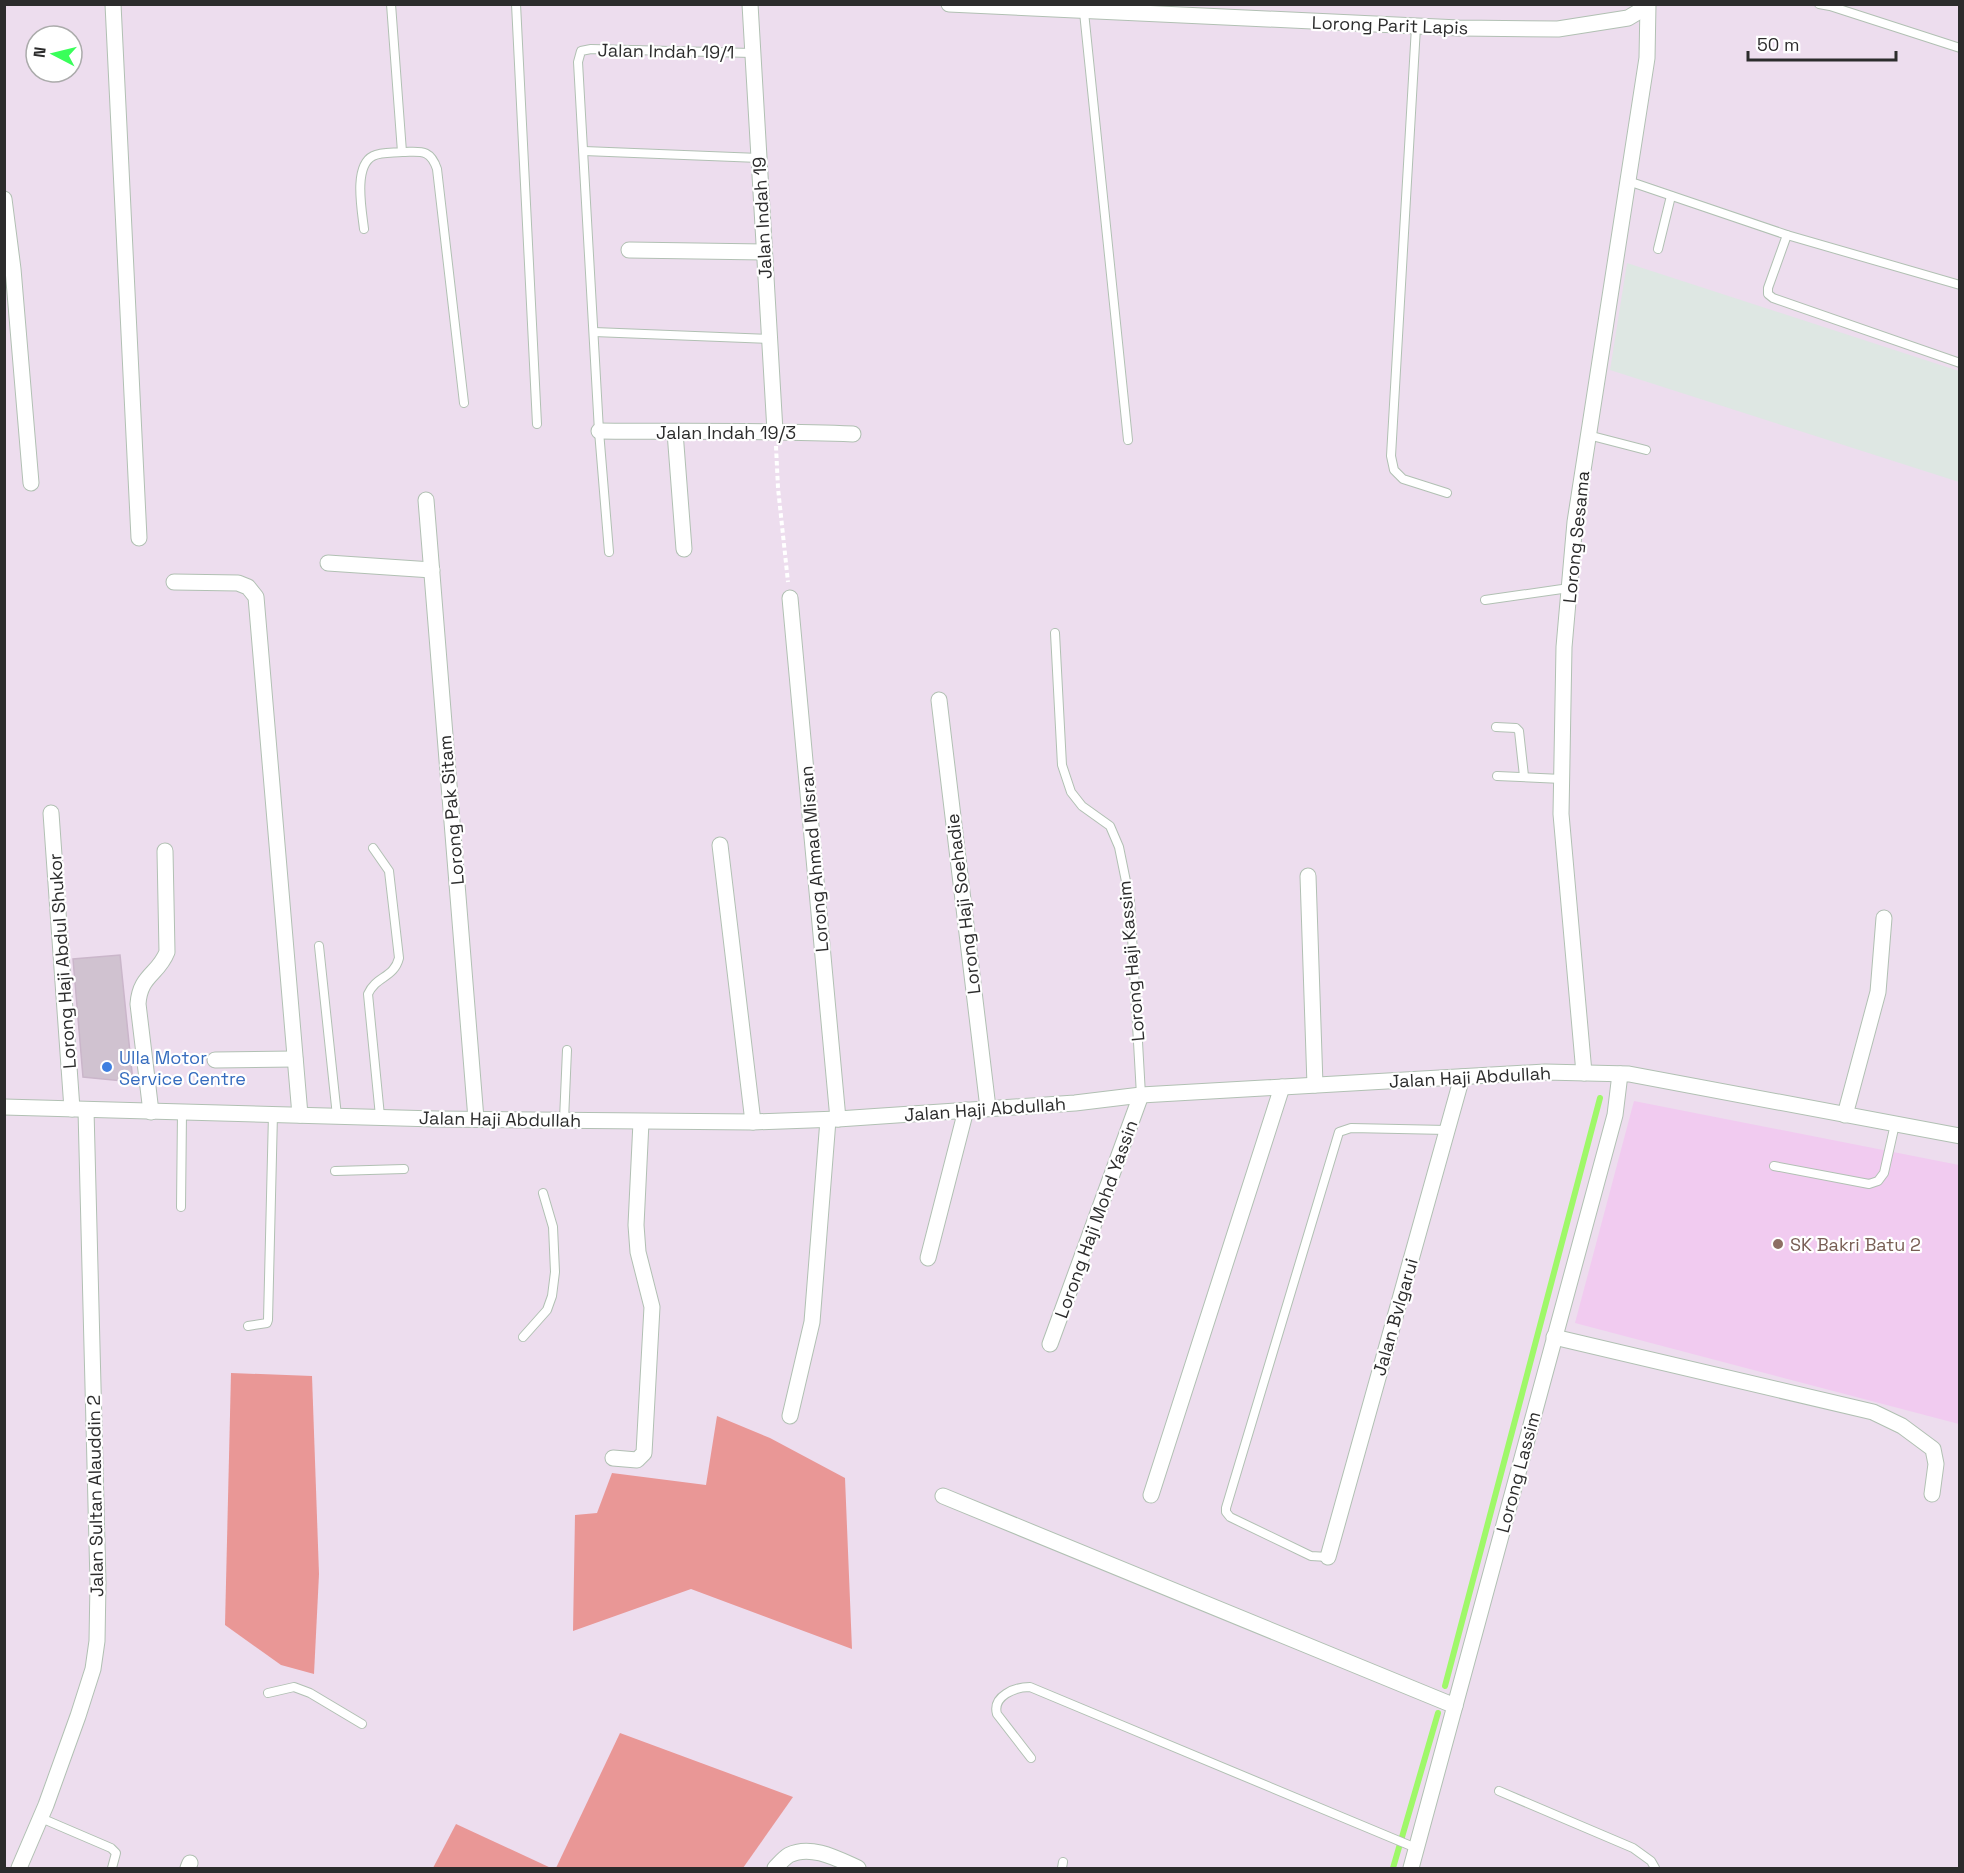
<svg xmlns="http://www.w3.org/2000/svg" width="1964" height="1873" font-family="'Space Grotesk',sans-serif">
	<rect width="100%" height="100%" fill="#edddee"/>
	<path fill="#dee7e3" d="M1627,263L1959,371V482L1610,370Z"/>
	<path fill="#f1cbf0" d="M1634,1101L1959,1165V1424L1575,1323Z"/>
	<g fill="#e99796">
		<path d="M231,1373L312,1376L319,1574L314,1674L281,1665L225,1625Z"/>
		<path d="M717,1416L770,1438L845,1478L852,1649L691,1589L573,1631L575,1515L597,1513L612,1473L706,1485Z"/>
		<path d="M620,1733L793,1797L743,1868H556Z"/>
		<path d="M456,1824L551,1868H433Z"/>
	</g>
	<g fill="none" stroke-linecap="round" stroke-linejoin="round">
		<g stroke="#9ff869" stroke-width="6">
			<path d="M1445,1686L1600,1098"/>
			<path d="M1393,1868L1438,1713"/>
		</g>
	</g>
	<path fill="#d0c2d0" stroke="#cab6ca" stroke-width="1.5" d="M120,955L133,1082L83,1077L73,959Z"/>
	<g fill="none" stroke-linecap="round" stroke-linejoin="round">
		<defs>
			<g id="lane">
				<path d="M516,4L537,424"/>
				<path d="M1819,4L1830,6L1960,48"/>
				<path d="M1084,12L1128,440"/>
				<path d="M1416,27L1391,456L1394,470L1403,479L1447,493"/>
				<path d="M584,151L759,158"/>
				<path d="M402,152C420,152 430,148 437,169L464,403"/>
				<path d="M1628,181L1787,235L1960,285"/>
				<path d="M364,229C362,211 353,166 373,156C381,152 393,153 402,152L391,4"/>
				<path d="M1787,235L1768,288V294L1773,298L1960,363"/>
				<path d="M1658,249L1671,196"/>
				<path d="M594,332L769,339"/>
				<path d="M1588,435L1646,450"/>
				<path d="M609,552L599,431L578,62L581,51L591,49L752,53"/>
				<path d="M1485,600L1569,588"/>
				<path d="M1055,633L1062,765L1071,792L1082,806L1110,826L1119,847L1130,901L1141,1095"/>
				<path d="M1496,727L1516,728L1519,731L1524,776"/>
				<path d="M1497,776L1562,779"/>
				<path d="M373,848L389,871L399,958C394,978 376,976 368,994L380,1116"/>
				<path d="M319,946L337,1116"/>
				<path d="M564,1120L567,1050"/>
				<path d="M1774,1166L1869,1184L1878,1181L1884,1173L1895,1124"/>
				<path d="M335,1171L404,1169"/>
				<path d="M181,1207L182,1112"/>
				<path d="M248,1326L267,1323L268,1320L273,1114"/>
				<path d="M523,1337L547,1310L552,1296L555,1272L553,1227L543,1193"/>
				<path d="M1328,1557L1311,1556L1230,1517L1226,1512V1508L1339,1132L1351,1128L1447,1130"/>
				<path d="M268,1693L294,1687L310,1693L362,1724"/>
				<path d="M1031,1758L997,1714C992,1696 1015,1687 1030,1687L1416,1848"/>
				<path d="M1499,1791L1633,1848L1651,1861L1655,1868"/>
				<path d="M41,1818L111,1848L116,1853L112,1868"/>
				<path d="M1062,1868L1063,1862"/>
			</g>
			<g id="street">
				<path d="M113,4L139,538"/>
				<path d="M750,4L775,431"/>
				<path d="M949,4L1459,28L1558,29L1628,18L1638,12L1647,4"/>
				<path d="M4,199L13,269L31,483"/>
				<path d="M629,250L764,252"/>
				<path d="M599,431C684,432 768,430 853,434"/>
				<path d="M675,432L684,549"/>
				<path d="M426,500L476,1119"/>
				<path d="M328,563L432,570"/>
				<path d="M174,582L238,583L248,587L256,597L300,1115"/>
				<path d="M790,598L838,1119"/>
				<path d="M939,700L988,1108"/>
				<path d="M51,813L72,1109"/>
				<path d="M720,845L753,1122"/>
				<path d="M1308,876L1315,1085"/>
				<path d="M215,1060L295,1059"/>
				<path d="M1584,1073L1561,814L1564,647L1575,522L1647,58L1648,4"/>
				<path d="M4,1107L436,1119L753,1122L838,1119L1075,1103L1141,1095L1545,1072L1629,1074L1960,1136"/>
				<path d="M151,1112L138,1004C140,975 158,975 167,952L165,851"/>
				<path d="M1845,1115L1878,992L1884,918"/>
				<path d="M928,1258L966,1110"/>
				<path d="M1554,1337L1873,1412L1902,1426L1933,1449L1936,1464L1932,1494"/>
				<path d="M1050,1344L1141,1095"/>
				<path d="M790,1416L812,1322L828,1120"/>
				<path d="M613,1458L637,1460L644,1453L652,1307L638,1252L636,1225L641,1122"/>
				<path d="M1151,1495L1282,1087"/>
				<path d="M943,1496L1455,1706"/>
				<path d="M1328,1557L1462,1077"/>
				<path d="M19,1868L46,1805L78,1716L93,1669L97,1641L98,1583L86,1110"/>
				<path d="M188,1868L190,1863"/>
				<path d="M775,1868C779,1864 784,1858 789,1855C811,1844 838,1859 858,1868"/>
				<path d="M1411,1868L1615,1115L1620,1074"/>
			</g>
		</defs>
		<use href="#lane" stroke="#b1c0b3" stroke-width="10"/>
		<use href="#street" stroke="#b1c0b3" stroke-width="17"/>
		<path stroke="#fff" stroke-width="4" stroke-dasharray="4.5 3" stroke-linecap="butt" d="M776,446L778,488L788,582"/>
		<use href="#lane" stroke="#fff" stroke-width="8"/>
		<use href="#street" stroke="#fff" stroke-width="15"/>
	</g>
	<circle fill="#3f7fe0" stroke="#fff" stroke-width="2" cx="107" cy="1067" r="6"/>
	<circle fill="#8d6e63" stroke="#fff" stroke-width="2" cx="1778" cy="1244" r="6"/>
	<g text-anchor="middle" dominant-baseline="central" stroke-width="4.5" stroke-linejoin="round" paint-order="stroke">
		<g font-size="18" fill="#2c2c2c" stroke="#fff">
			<text transform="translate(1390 25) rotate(2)">Lorong Parit Lapis</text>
			<text transform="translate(666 51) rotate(1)">Jalan Indah 19/1</text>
			<text transform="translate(762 218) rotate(-93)">Jalan Indah 19</text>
			<text x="726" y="432">Jalan Indah 19/3</text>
			<text transform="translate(1576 537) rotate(-84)">Lorong Sesama</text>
			<text transform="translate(451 810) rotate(-95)">Lorong Pak Sitam</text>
			<text transform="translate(814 859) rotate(-95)">Lorong Ahmad Misran</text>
			<text transform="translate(963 904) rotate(-97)">Lorong Haji Soehadie</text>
			<text transform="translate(62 961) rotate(-94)">Lorong Haji Abdul Shukor</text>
			<text transform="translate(1131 961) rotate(-95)">Lorong Haji Kassim</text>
			<text transform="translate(1470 1077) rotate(-3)">Jalan Haji Abdullah</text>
			<text transform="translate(985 1109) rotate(-4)">Jalan Haji Abdullah</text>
			<text transform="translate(500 1119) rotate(1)">Jalan Haji Abdullah</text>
			<text transform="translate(1096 1219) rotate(-70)">Lorong Haji Mohd Yassin</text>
			<text transform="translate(1395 1317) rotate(-74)">Jalan Bvlgarui</text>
			<text transform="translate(1518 1472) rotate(-75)">Lorong Lassim</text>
			<text transform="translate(95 1496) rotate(-91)">Jalan Sultan Alauddin 2</text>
		</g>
		<g font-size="18" fill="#366cbe" stroke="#fff" text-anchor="start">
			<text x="119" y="1057">Ulla Motor<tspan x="119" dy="21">Service Centre</tspan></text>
		</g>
		<g font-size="18" fill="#785e54" stroke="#fff" text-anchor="start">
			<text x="1790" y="1244">SK Bakri Batu 2</text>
		</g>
	</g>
	<rect width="1964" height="1873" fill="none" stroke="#2c2c2c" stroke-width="12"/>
	<g transform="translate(54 54) rotate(277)"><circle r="28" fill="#ffffff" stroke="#ababab" stroke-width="1.5"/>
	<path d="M0-4.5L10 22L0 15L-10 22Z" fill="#39ff5a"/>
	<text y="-9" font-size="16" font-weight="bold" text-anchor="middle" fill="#2c2c2c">N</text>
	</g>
	<path d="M1748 51v9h148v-9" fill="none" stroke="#2c2c2c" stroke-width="3"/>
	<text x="1757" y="51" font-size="18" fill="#2c2c2c" stroke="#ffffff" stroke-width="4.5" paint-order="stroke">50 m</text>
</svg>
